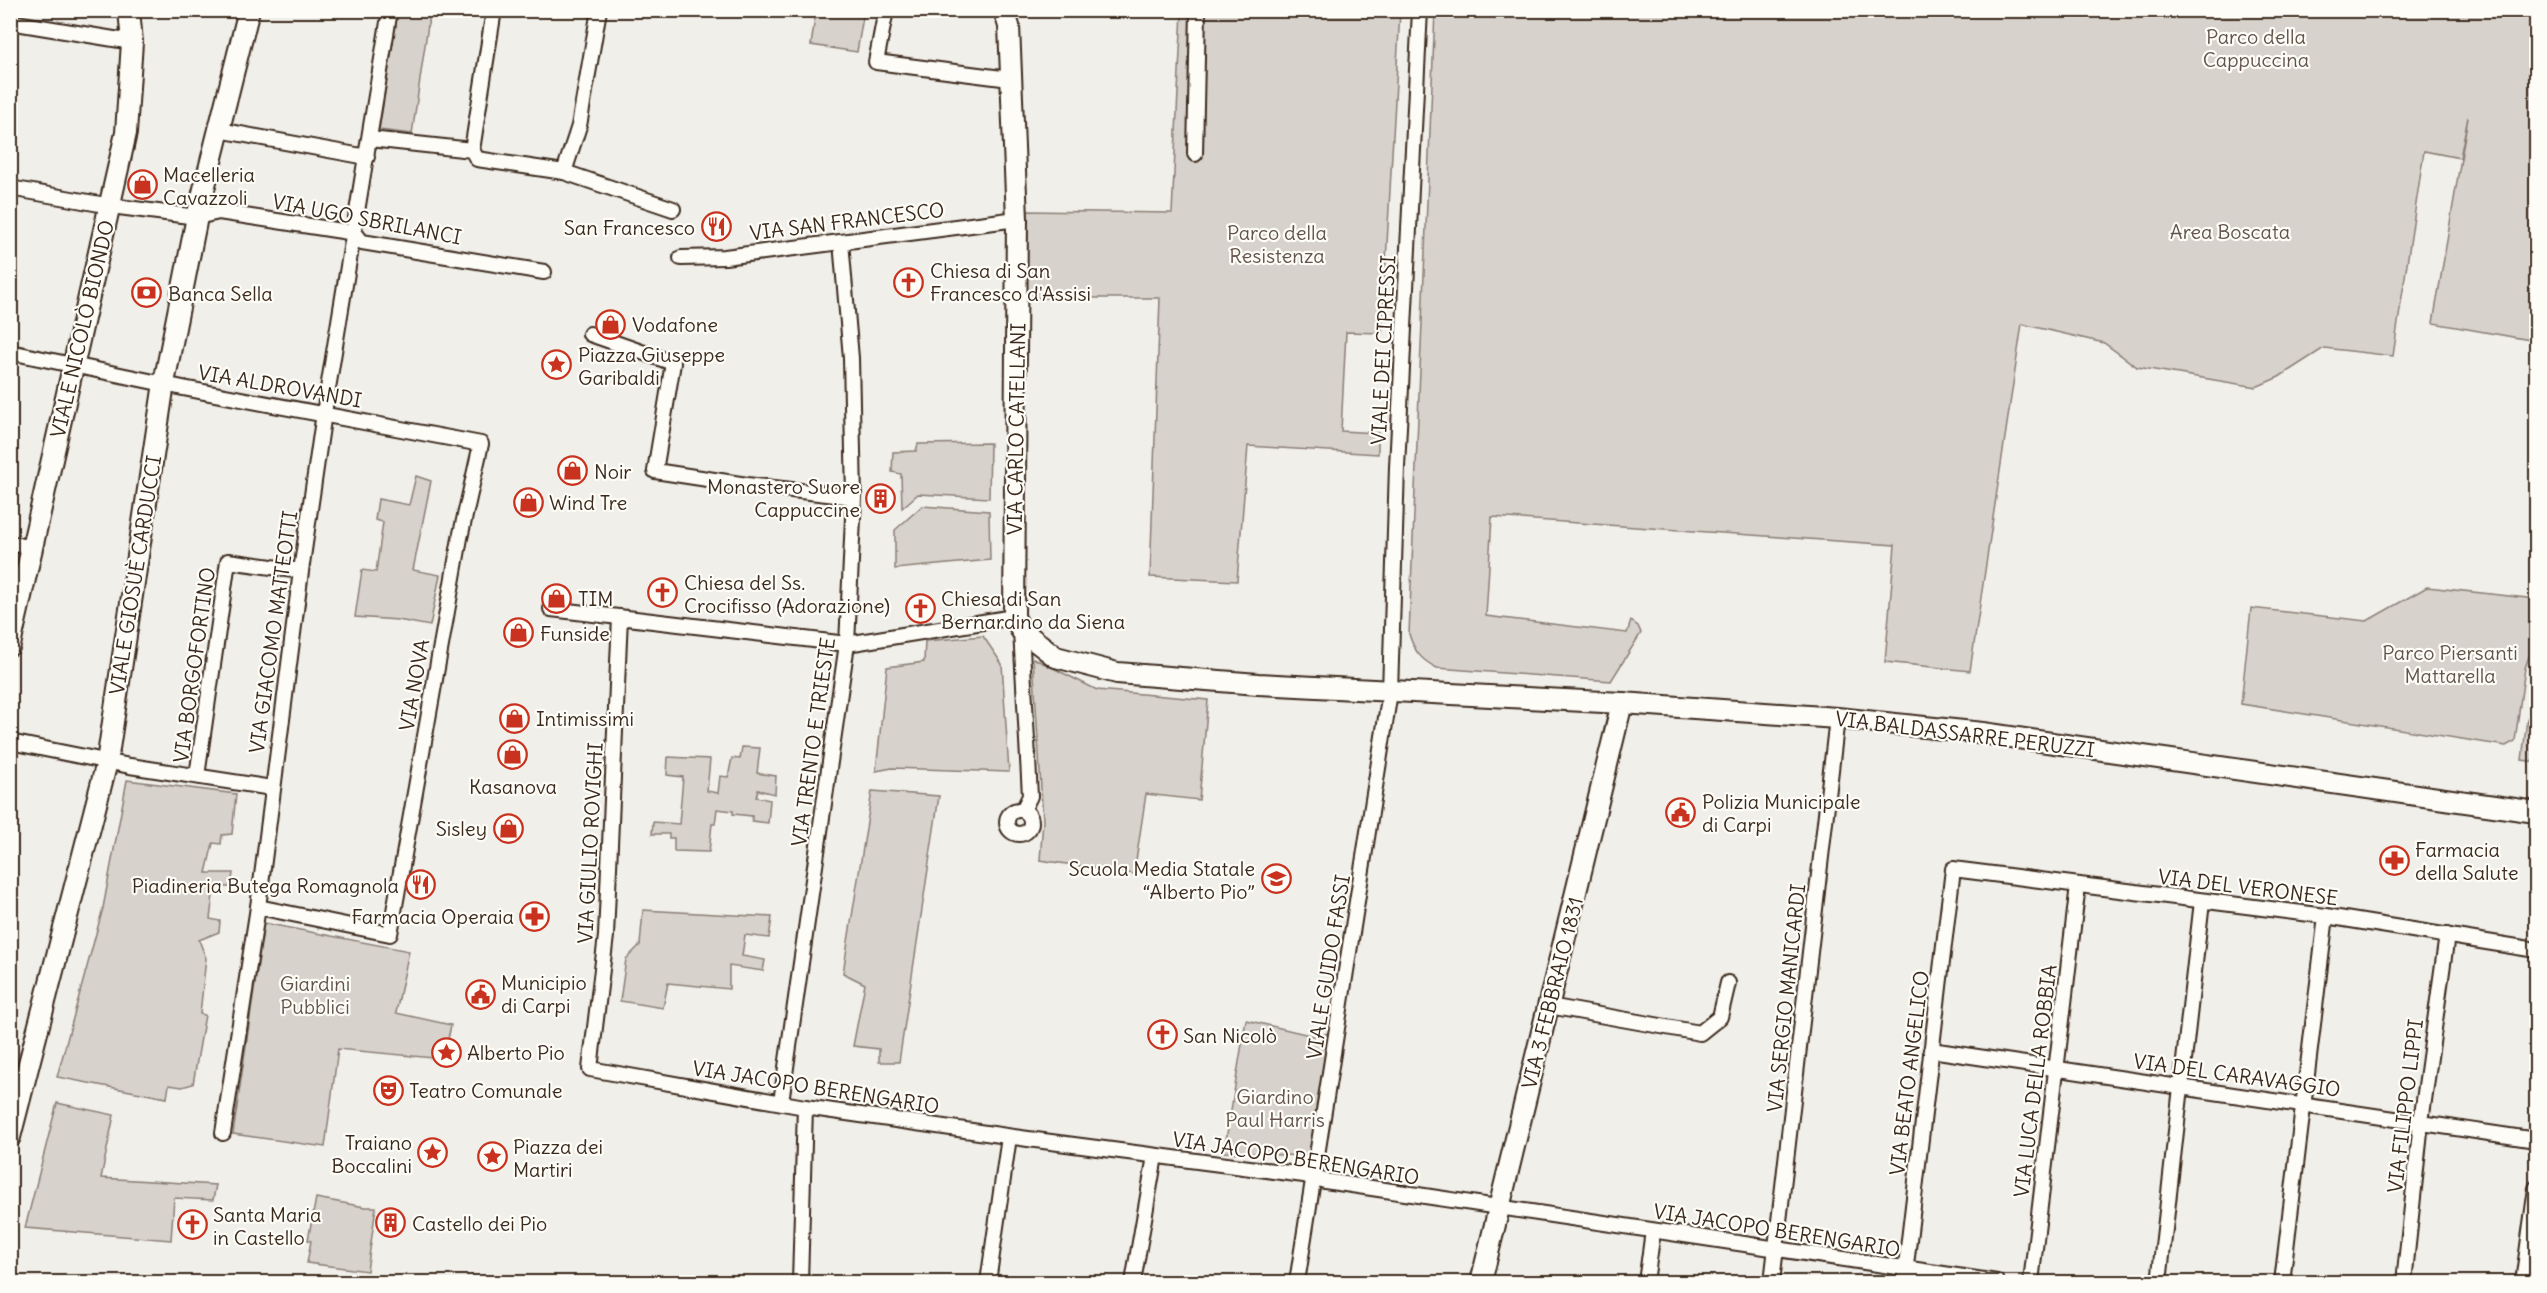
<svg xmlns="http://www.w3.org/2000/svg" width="2547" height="1293" font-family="Delius,sans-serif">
	<rect width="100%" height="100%" fill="#f1efea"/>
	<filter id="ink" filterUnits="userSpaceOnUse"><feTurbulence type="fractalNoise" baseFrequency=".0167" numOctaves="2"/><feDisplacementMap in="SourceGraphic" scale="12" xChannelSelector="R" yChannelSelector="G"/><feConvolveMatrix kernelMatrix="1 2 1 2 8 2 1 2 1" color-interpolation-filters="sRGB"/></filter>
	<g filter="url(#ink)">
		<g fill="#d7d2cc" stroke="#897e75" stroke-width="1.5">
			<path d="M398,11H430L412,134L379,130Z"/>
			<path d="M816,11H864L857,52L811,45Z"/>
			<path d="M1182,11H1400L1382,333L1346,332L1341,431L1378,433V454L1248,446L1237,581L1150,577L1160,298H1025V211L1172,213Z"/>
			<path d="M1435,11H2536V341L2433,323L2468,117L2460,158L2424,151L2393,356L2324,348L2279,377L2256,387L2137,367L2104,343L2022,324L1970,671L1885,662L1895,545L1492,517L1486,616L1627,633L1631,621L1638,626L1641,633L1611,681L1437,668C1421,660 1414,651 1409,634Z"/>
			<path d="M990,443L989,498L918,494L902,508L901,474L892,472L893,452L916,451L918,444Z"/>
			<path d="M416,476L431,481L413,570L440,575L430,626L398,620L355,617L362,570L376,572L383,522L375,520L378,499L409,505Z"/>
			<path d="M922,506L989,511L990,560L895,569V530Z"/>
			<path d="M2427,587L2536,599V637L2525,668L2515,741L2506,746L2241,704L2251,608L2367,621Z"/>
			<path d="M983,636L1002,664L1009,772L892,768L876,771L887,667L924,662L925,641Z"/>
			<path d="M1033,658L1097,690L1208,700L1199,800L1146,794L1134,874L1040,860L1043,821Z"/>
			<path d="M2527,719L2536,735V762L2522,760Z"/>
			<path d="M742,747L760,748L757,773L776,776L775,794L758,790L756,797L770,800L768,823L752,821V816L733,814V811L717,809L715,824H712L709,852L674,851V838H669V834H652L653,822L679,824L683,777L667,775L668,757L710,759L707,791L718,793L720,776L728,777L732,758L740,759Z"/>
			<path d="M127,780L236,794L232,834L222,835L221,844L213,843L206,873H233L231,887H214L210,919L220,921L219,932L199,940L206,958L200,1014L205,1015L193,1084L182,1087L169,1085L167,1098L57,1077L103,908Z"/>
			<path d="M872,791L939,796L899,1062H879V1049L853,1046L865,984L843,973Z"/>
			<path d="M643,910L772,917L769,938L745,935L742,956L765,960L763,971L729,966V989L668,983L663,1008L620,1001L626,959L640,945Z"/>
			<path d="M264,923L409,951L396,1013L451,1025L444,1059L338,1049L325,1147L233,1134Z"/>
			<path d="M1246,1020L1318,1037L1330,1032L1311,1148L1309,1153L1303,1156L1224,1152Z"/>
			<path d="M57,1103L114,1115L101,1178L216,1185L213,1200L174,1198L171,1240L25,1228Z"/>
			<path d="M316,1198L365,1207H376L367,1271L307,1263L311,1241L308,1240Z"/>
		</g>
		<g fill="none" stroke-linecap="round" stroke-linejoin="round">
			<defs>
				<g id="street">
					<path d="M886,10L876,62L1010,79"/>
					<path d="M10,22L132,42"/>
					<path d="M219,130L367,157"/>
					<path d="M370,139L472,150L477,159L564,172L673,209"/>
					<path d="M472,150L494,10"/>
					<path d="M1195,154L1198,10"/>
					<path d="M564,172L579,126L599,10"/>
					<path d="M10,188L111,206L197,217L219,212L355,233L362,242L544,272"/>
					<path d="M681,258L725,257L1017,219"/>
					<path d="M590,334L673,363L655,471L747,485L854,497"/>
					<path d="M10,352L183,388L481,444L460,538L390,934L258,907"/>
					<path d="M10,543L32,548"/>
					<path d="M551,609L847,644L1014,617"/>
					<path d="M620,617L606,936L590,1069L805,1107L1028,1139L1304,1175L1325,1181L1997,1282"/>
					<path d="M1021,630L1030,796L1023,810"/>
					<path d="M10,742L130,766L272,788"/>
					<path d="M197,776L228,561L301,571"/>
					<circle cx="1019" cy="822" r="12"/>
					<path d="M1549,1006L1700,1033L1720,1017L1728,983"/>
					<path d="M1931,1050L2536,1140"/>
					<path d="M781,1102L847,644L854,497L851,358L841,242"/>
					<path d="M223,1133L258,907L301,571L324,413L390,10"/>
					<path d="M800,1282L805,1107"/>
					<path d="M988,1282L1009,1137"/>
					<path d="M1133,1282L1155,1156"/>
					<path d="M1297,1282L1390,692L1397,467L1420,10"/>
					<path d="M1646,1282L1653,1231"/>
					<path d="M1772,1282L1837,718"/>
					<path d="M1904,1282L1953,869L2326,916L2536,950"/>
					<path d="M2031,1282L2078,885"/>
					<path d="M2159,1282L2202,901"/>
					<path d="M2282,1282L2326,916"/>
					<path d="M2404,1282L2421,1122L2447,935"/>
					<path d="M2523,1282L2536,1188"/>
				</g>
				<g id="secondary">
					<path d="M1004,10L1009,26L1017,219L1014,617L1021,630L1056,657L1117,673L1258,684L1622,703L1837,718L1983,733L2536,812"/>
					<path d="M10,645L126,133L132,42L129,10"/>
					<path d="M10,1137L107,762L164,383L197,217L249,10"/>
					<path d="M1481,1282L1622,703"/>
				</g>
			</defs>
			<use href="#street" stroke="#3b2a1e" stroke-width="18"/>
			<use href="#secondary" stroke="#3b2a1e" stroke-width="24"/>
			<use href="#street" stroke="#fdfcf7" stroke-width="14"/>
			<use href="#secondary" stroke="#fdfcf7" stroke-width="20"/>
		</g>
	</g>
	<defs>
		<symbol id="shop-ring" viewBox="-11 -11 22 22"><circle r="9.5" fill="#fdfcf7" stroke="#c8321e" stroke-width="1.5"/><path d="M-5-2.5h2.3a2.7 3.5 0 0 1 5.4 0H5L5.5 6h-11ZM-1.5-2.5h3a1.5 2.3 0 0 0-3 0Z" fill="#c8321e"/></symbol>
		<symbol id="restaurant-ring" viewBox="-11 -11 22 22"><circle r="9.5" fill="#fdfcf7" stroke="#c8321e" stroke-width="1.5"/><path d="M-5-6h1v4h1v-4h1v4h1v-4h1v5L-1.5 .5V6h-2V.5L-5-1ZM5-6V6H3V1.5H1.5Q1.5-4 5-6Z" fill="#c8321e"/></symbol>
		<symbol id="church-ring" viewBox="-11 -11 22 22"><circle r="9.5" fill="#fdfcf7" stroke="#c8321e" stroke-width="1.5"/><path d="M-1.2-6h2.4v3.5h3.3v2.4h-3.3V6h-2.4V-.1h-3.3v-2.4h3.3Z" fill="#c8321e"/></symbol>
		<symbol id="bank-ring" viewBox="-11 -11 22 22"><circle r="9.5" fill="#fdfcf7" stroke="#c8321e" stroke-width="1.5"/><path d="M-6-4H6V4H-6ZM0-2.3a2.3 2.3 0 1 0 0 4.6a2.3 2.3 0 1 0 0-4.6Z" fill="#c8321e"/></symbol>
		<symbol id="sight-ring" viewBox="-11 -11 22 22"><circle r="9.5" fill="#fdfcf7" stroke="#c8321e" stroke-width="1.5"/><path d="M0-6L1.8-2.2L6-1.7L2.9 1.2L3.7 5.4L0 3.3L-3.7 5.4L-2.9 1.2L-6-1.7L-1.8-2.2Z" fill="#c8321e"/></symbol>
		<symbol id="building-ring" viewBox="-11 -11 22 22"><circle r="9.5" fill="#fdfcf7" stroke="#c8321e" stroke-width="1.5"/><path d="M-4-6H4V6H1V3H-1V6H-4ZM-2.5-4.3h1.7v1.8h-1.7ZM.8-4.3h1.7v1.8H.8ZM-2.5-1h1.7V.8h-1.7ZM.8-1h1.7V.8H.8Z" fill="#c8321e"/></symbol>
		<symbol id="civic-ring" viewBox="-11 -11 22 22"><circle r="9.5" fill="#fdfcf7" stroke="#c8321e" stroke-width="1.5"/><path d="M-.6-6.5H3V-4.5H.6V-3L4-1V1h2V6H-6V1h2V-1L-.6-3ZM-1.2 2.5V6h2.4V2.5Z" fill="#c8321e"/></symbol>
		<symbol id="pharmacy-ring" viewBox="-11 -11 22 22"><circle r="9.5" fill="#fdfcf7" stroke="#c8321e" stroke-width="1.5"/><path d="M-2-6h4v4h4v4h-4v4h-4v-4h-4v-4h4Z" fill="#c8321e"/></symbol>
		<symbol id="school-ring" viewBox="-11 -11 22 22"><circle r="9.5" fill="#fdfcf7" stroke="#c8321e" stroke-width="1.5"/><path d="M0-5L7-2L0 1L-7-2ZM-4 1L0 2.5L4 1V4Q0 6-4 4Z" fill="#c8321e"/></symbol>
		<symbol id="theatre-ring" viewBox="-11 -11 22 22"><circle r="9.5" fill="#fdfcf7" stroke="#c8321e" stroke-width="1.5"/><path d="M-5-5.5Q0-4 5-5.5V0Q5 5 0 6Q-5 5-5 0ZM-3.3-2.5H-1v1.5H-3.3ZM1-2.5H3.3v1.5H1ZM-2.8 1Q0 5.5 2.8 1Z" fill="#c8321e"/></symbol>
	</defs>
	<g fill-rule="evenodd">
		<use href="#shop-ring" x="126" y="168" width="33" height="33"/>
		<use href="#restaurant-ring" x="700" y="210" width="33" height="33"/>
		<use href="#church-ring" x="892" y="266" width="33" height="33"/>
		<use href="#bank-ring" x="130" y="276" width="33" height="33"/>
		<use href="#shop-ring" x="594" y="308" width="33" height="33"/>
		<use href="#sight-ring" x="540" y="348" width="33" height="33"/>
		<use href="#shop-ring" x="556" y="454" width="33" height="33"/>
		<use href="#building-ring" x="864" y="482" width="33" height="33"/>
		<use href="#shop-ring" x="512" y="486" width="33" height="33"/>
		<use href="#church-ring" x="646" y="576" width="33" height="33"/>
		<use href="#shop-ring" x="540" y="582" width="33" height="33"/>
		<use href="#church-ring" x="904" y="592" width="33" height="33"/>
		<use href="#shop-ring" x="502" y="616" width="33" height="33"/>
		<use href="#shop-ring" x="498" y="702" width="33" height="33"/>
		<use href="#shop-ring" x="496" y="738" width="33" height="33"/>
		<use href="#civic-ring" x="1664" y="796" width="33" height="33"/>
		<use href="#shop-ring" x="492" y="812" width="33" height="33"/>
		<use href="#pharmacy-ring" x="2378" y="844" width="33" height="33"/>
		<use href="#school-ring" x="1260" y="862" width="33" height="33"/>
		<use href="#restaurant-ring" x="404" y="868" width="33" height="33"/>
		<use href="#pharmacy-ring" x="518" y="900" width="33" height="33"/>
		<use href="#civic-ring" x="464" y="978" width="33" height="33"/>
		<use href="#church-ring" x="1146" y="1018" width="33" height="33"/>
		<use href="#sight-ring" x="430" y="1036" width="33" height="33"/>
		<use href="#theatre-ring" x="372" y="1074" width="33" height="33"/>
		<use href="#sight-ring" x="416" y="1136" width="33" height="33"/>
		<use href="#sight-ring" x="476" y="1140" width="33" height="33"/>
		<use href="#building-ring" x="374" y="1206" width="33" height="33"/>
		<use href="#church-ring" x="176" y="1208" width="33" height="33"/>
	</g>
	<g text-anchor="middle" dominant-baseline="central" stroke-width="4.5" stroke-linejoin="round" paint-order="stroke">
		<g font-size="20" fill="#62544a" stroke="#fdfcf7">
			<text x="2256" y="36">Parco della<tspan x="2256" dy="23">Cappuccina</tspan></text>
			<text x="2230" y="231">Area Boscata</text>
			<text x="1277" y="232">Parco della<tspan x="1277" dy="23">Resistenza</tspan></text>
			<text x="2450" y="652">Parco Piersanti<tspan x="2450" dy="23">Mattarella</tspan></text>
			<text x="315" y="983">Giardini<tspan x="315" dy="23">Pubblici</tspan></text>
			<text x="1275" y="1096">Giardino<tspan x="1275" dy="23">Paul Harris</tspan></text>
		</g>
		<g font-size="20" fill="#3b2a1e" stroke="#fdfcf7" text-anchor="start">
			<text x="163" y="174">Macelleria<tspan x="163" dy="23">Cavazzoli</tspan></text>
			<text x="695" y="227" text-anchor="end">San Francesco</text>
			<text x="930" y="270">Chiesa di San<tspan x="930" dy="23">Francesco d'Assisi</tspan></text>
			<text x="168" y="293">Banca Sella</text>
			<text x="632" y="324">Vodafone</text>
			<text x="578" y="354">Piazza Giuseppe<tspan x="578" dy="23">Garibaldi</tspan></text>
			<text x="594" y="471">Noir</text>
			<text x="860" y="486" text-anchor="end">Monastero Suore<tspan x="860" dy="23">Cappuccine</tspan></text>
			<text x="549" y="502">Wind Tre</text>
			<text x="684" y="582">Chiesa del Ss.<tspan x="684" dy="23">Crocifisso (Adorazione)</tspan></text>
			<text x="578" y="598">TIM</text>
			<text x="941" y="598">Chiesa di San<tspan x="941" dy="23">Bernardino da Siena</tspan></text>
			<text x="540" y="633">Funside</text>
			<text x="536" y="718">Intimissimi</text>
			<text x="513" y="786" text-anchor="middle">Kasanova</text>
			<text x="1702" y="801">Polizia Municipale<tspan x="1702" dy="23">di Carpi</tspan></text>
			<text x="487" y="828" text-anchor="end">Sisley</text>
			<text x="2415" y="849">Farmacia<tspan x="2415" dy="23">della Salute</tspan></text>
			<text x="1255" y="868" text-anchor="end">Scuola Media Statale<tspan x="1255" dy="23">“Alberto Pio”</tspan></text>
			<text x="399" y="885" text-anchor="end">Piadineria Butega Romagnola</text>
			<text x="514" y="916" text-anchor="end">Farmacia Operaia</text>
			<text x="501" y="982">Municipio<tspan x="501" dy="23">di Carpi</tspan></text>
			<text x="1183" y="1035">San Nicolò</text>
			<text x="467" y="1052">Alberto Pio</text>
			<text x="409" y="1090">Teatro Comunale</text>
			<text x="412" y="1142" text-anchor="end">Traiano<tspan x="412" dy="23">Boccalini</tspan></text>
			<text x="513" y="1146">Piazza dei<tspan x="513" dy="23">Martiri</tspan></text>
			<text x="213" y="1214">Santa Maria<tspan x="213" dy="23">in Castello</tspan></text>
			<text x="412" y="1223">Castello dei Pio</text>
		</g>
		<g font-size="20" fill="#3b2a1e" stroke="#fdfcf7">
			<text transform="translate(367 219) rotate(11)">VIA UGO SBRILANCI</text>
			<text transform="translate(847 221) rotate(-7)">VIA SAN FRANCESCO</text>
			<text transform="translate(82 329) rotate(-77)">VIALE NICOLÒ BIONDO</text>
			<text transform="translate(1383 350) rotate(-87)">VIALE DEI CIPRESSI</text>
			<text transform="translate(280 386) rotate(10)">VIA ALDROVANDI</text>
			<text transform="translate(1016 429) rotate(-89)">VIA CARLO CATELLANI</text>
			<text transform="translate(135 575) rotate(-81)">VIALE GIOSUÈ CARDUCCI</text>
			<text transform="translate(273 632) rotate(-82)">VIA GIACOMO MATTEOTTI</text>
			<text transform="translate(194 665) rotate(-82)">VIA BORGOFORTINO</text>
			<text transform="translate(414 685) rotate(-80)">VIA NOVA</text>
			<text transform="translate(1965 734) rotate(7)">VIA BALDASSARRE PERUZZI</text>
			<text transform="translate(813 742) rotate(-82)">VIA TRENTO E TRIESTE</text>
			<text transform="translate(590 843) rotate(-87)">VIA GIULIO ROVIGHI</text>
			<text transform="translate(2248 887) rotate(7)">VIA DEL VERONESE</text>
			<text transform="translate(1328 967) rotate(-81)">VIALE GUIDO FASSI</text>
			<text transform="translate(1552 993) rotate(-76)">VIA 3 FEBBRAIO 1831</text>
			<text transform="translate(1786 998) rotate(-84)">VIA SERGIO MANICARDI</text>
			<text transform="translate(1909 1073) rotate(-83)">VIA BEATO ANGELICO</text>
			<text transform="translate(2237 1075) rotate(8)">VIA DEL CARAVAGGIO</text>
			<text transform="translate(2035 1081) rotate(-83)">VIA LUCA DELLA ROBBIA</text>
			<text transform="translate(816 1087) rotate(9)">VIA JACOPO BERENGARIO</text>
			<text transform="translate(2405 1106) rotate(-83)">VIA FILIPPO LIPPI</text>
			<text transform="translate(1296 1158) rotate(9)">VIA JACOPO BERENGARIO</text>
			<text transform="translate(1777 1230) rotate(9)">VIA JACOPO BERENGARIO</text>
		</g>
	</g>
	<rect width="2547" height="1293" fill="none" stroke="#fdfcf7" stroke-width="36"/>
	<rect x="18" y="18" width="2511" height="1257" fill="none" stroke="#3b2a1e" stroke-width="2" filter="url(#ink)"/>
</svg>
